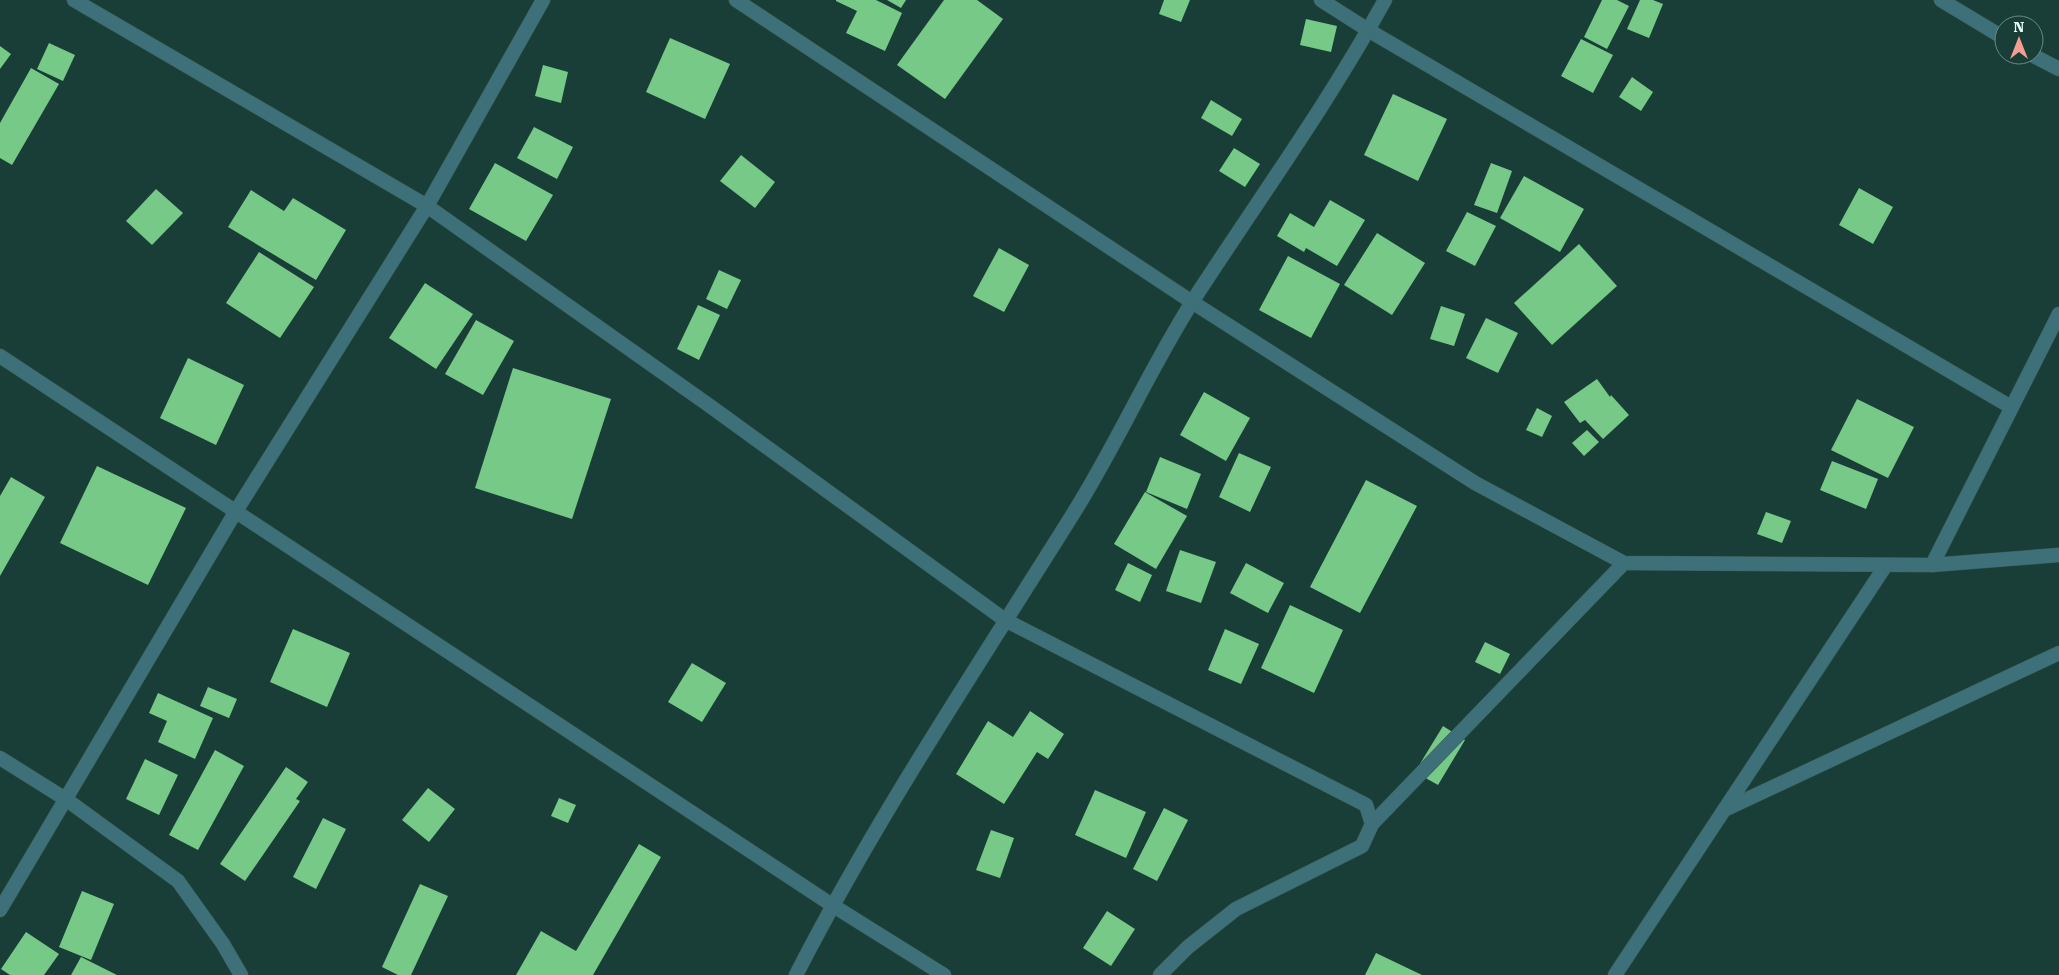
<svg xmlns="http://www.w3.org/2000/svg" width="2059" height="975" font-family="'Roboto Serif',serif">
	<rect width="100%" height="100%" fill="#193e37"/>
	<g fill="#76c986">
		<path d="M836,0H876L902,13L885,51L846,33L857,11L836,1Z"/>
		<path d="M887,0H906L901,8Z"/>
		<path d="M944,0H977L1003,19L945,99L897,65Z"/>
		<path d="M1164,0H1190L1181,22L1159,14Z"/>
		<path d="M1602,0H1617L1629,6L1607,49L1584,37Z"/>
		<path d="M1640,0H1653L1663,4L1649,38L1627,29Z"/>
		<path d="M1306,19L1337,26L1331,52L1300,45Z"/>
		<path d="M670,38L730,64L705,119L646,92Z"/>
		<path d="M1581,39L1613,55L1593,93L1561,76Z"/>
		<path d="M49,43L75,55L63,81L37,69Z"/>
		<path d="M0,46L11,54L0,69Z"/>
		<path d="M543,65L568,72L561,103L535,96Z"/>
		<path d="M31,68L59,84L12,165L0,158V123Z"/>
		<path d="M1632,77L1653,92L1641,111L1619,97Z"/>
		<path d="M1393,94L1447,119L1418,181L1364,155Z"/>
		<path d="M1211,100L1242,119L1232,136L1201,118Z"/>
		<path d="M534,127L573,147L557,179L517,158Z"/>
		<path d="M1234,148L1260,164L1245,187L1219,171Z"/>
		<path d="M741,155L775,182L755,208L720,181Z"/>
		<path d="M495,163L553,195L526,241L469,209Z"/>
		<path d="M1491,163L1512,171L1497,213L1474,205Z"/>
		<path d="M1524,176L1584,209L1560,252L1500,218Z"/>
		<path d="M1859,188L1893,207L1873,244L1839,225Z"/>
		<path d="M156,189L183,213L152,245L126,221Z"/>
		<path d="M251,190L284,211L293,198L346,230L316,280L228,227Z"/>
		<path d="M1330,200L1365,220L1337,266L1306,248L1304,252L1277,236L1290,213L1314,227Z"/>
		<path d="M1467,212L1496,226L1475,266L1446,251Z"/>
		<path d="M1377,233L1425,263L1392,315L1344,285Z"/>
		<path d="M1579,244L1617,286L1552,345L1514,303Z"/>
		<path d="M999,248L1029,265L1004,312L973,296Z"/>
		<path d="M259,252L314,287L280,338L226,303Z"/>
		<path d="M1288,256L1340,284L1311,338L1259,310Z"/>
		<path d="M719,270L741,280L727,309L706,299Z"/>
		<path d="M425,283L473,314L436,369L389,338Z"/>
		<path d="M698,305L720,315L699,360L677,349Z"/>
		<path d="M1441,306L1465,314L1454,346L1430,339Z"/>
		<path d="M1486,318L1518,333L1498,373L1466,358Z"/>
		<path d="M476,320L514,341L483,395L445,374Z"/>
		<path d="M188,358L244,385L216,445L160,418Z"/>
		<path d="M513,368L611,399L572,519L475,488Z"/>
		<path d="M1597,379L1610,397L1611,395L1629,415L1603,439L1585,420L1580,423L1564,402Z"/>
		<path d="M1204,392L1250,418L1226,461L1180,435Z"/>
		<path d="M1857,399L1914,427L1888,478L1831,450Z"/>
		<path d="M1537,408L1552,416L1542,437L1526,430Z"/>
		<path d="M1587,430L1599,442L1584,456L1572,443Z"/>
		<path d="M1239,453L1271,467L1250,512L1219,497Z"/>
		<path d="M1160,457L1201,474L1187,509L1146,492Z"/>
		<path d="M1832,461L1878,479L1866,509L1820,490Z"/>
		<path d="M97,466L186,508L148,585L60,543Z"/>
		<path d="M11,477L45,497L0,576V496Z"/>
		<path d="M1366,480L1417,506L1360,613L1310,587Z"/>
		<path d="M1145,492L1187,516L1156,569L1114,544Z"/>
		<path d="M1766,512L1791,521L1782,543L1757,534Z"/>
		<path d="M1180,550L1216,562L1201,603L1166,591Z"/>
		<path d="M1128,563L1152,575L1140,602L1115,590Z"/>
		<path d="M1246,563L1284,583L1268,613L1230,593Z"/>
		<path d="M1290,605L1343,630L1314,693L1261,668Z"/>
		<path d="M293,629L350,653L327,707L270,682Z"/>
		<path d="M1225,629L1259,644L1241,684L1208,670Z"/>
		<path d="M1485,642L1510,654L1500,674L1475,662Z"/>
		<path d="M692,663L726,683L702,722L668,702Z"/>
		<path d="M208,687L237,699L229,718L200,706Z"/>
		<path d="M158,693L213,718L195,759L158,742L167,721L149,713Z"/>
		<path d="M1030,711L1064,734L1048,759L1037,752L1004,804L956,774L988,721L1013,737Z"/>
		<path d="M1443,726L1465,740L1438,785L1415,772Z"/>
		<path d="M215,750L244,766L198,850L169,835Z"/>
		<path d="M145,759L178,775L159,815L126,799Z"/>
		<path d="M286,767L308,782L296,799L300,801L245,881L220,864Z"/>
		<path d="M428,788L455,809L429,842L402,820Z"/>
		<path d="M1095,790L1146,812L1126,858L1075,835Z"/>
		<path d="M559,798L576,805L568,823L551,816Z"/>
		<path d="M1164,808L1188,820L1157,881L1133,869Z"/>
		<path d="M323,818L346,829L316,889L293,877Z"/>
		<path d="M991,830L1014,838L1000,878L976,870Z"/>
		<path d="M639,844L661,857L593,975H516L541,931L576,951Z"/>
		<path d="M420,884L448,896L411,975H398L382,967Z"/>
		<path d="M82,891L114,904L91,960L59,947Z"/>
		<path d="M1107,911L1135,929L1111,966L1083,948Z"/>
		<path d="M26,932L59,954L44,975H10L1,969Z"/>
		<path d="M1376,953L1422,975H1365Z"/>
		<path d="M81,957L117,975H71Z"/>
	</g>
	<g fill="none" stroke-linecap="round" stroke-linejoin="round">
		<defs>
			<g id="minor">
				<path d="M74,0L427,206L710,406L1005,620L1366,805L1372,824L1362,846L1236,909L1188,947L1160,975"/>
				<path d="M736,0L1192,302L1475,483L1624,563L1932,565L2059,555"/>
				<path d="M1321,0L1368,30L2011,407"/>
				<path d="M1941,0L2004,38"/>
				<path d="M2032,55L2059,69"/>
				<path d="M0,356L832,905L944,975"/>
				<path d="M1932,565L2059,314"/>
				<path d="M0,758L67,800L178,881L223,944L241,975"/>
				<path d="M1724,810L2059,653"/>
				<path d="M1372,824L1624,563"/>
				<path d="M0,910L236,511L427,206L543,0"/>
				<path d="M796,975C878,815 978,666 1073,514C1117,444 1150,368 1194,299C1258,200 1328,104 1385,0"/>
				<path d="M1615,975L1886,565"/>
			</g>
		</defs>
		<use href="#minor" stroke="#3a5c55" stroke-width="15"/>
		<use href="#minor" stroke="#3e7079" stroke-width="14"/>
	</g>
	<g transform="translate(2019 40)"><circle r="24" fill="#193e37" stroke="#6b8983"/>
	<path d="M0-4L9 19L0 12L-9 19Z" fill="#f59c93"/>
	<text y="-8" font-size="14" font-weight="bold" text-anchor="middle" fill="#e5f9f5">N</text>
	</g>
</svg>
